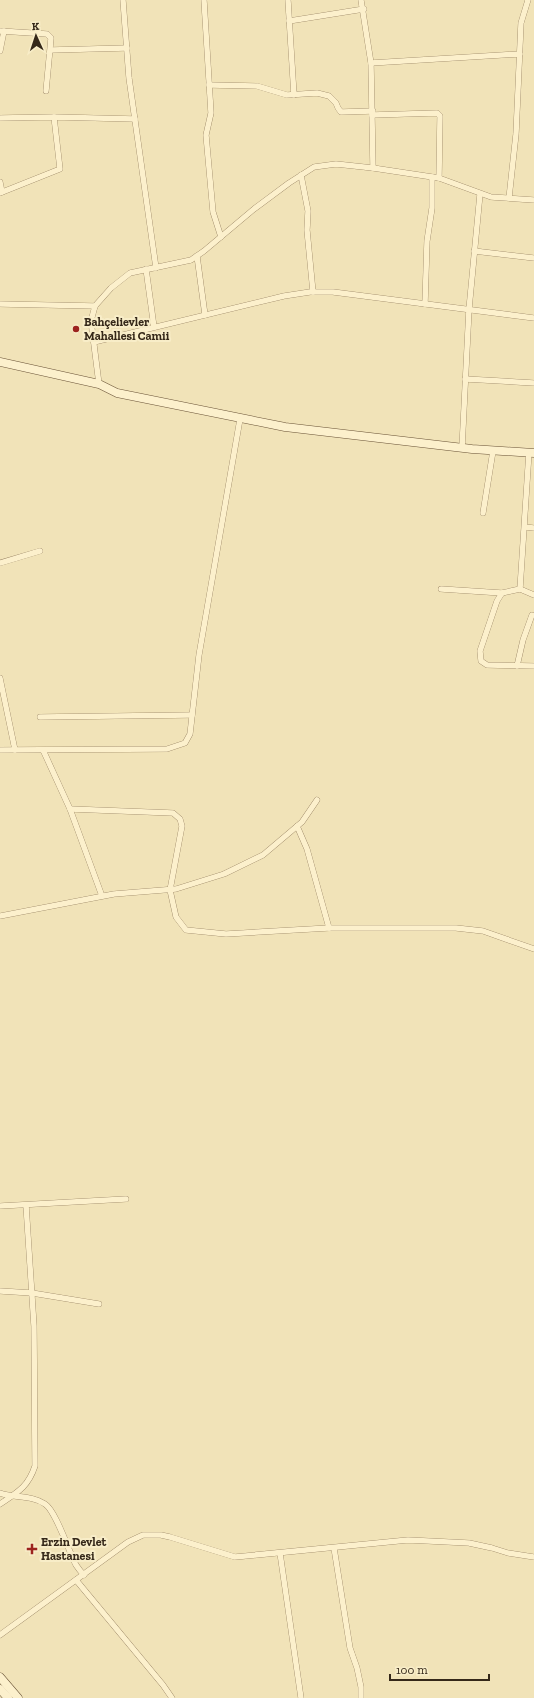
<svg xmlns="http://www.w3.org/2000/svg" width="534" height="1698" font-family="'Zilla Slab',serif">
	<rect width="100%" height="100%" fill="#f1e3b8"/>
	<g fill="none" stroke-linecap="round" stroke-linejoin="round">
		<defs>
			<g id="street">
				<path d="M123,0L129,78L156,268"/>
				<path d="M204,0L211,113L206,135L213,212L221,237"/>
				<path d="M288,0L294,95"/>
				<path d="M361,0L371,63L373,168"/>
				<path d="M289,21L364,9"/>
				<path d="M0,31L47,34L51,38L46,91"/>
				<path d="M51,50L127,48"/>
				<path d="M0,51L4,31"/>
				<path d="M371,63L520,54"/>
				<path d="M209,85L257,86L287,95L317,93L329,96L336,103L338,108L341,112L373,111"/>
				<path d="M372,115L437,113L440,116L439,178"/>
				<path d="M0,118L54,117L135,119"/>
				<path d="M301,175L308,211L307,230L313,292"/>
				<path d="M0,182L2,192"/>
				<path d="M0,193L60,169L54,117"/>
				<path d="M509,198L516,134L521,23L528,0"/>
				<path d="M474,251L534,258"/>
				<path d="M197,256L205,315"/>
				<path d="M146,269L154,327"/>
				<path d="M0,304L95,306"/>
				<path d="M425,304L427,241L432,208V177"/>
				<path d="M94,342L284,296L310,292H333L534,318"/>
				<path d="M465,379L534,383"/>
				<path d="M99,384L91,321L95,306L111,288L130,273L191,260L204,251L254,209L289,183L314,167L336,164L373,168L439,178L491,197L534,200"/>
				<path d="M462,448L469,309L480,194"/>
				<path d="M483,513L493,451"/>
				<path d="M525,527L534,528"/>
				<path d="M0,563L40,551"/>
				<path d="M441,589L502,593"/>
				<path d="M520,589L529,452"/>
				<path d="M534,595L520,589L502,593L497,601L480,651L481,661L487,665L534,666"/>
				<path d="M517,666L523,640L532,615"/>
				<path d="M0,678L15,750"/>
				<path d="M40,717L192,715"/>
				<path d="M0,750L167,749L185,743L190,734L199,655L240,419"/>
				<path d="M43,750L70,809L102,896"/>
				<path d="M70,809L173,813L180,819L182,826L170,890L176,917L186,930L226,934L329,928H456L483,931L534,949"/>
				<path d="M297,826L307,849L329,928"/>
				<path d="M0,916L114,894L176,889L224,874L263,855L302,822L317,800"/>
				<path d="M0,1206L126,1199"/>
				<path d="M0,1291L32,1293L99,1304"/>
				<path d="M0,1493C14,1498 32,1495 45,1504C56,1511 69,1552 76,1565C78,1568 81,1572 84,1575"/>
				<path d="M0,1504C18,1492 28,1487 35,1466L34,1326L26,1205"/>
				<path d="M334,1548L350,1648L357,1668L361,1687V1698"/>
				<path d="M280,1553L301,1698"/>
				<path d="M76,1580L163,1685L172,1698"/>
				<path d="M0,1635L128,1542L143,1535H161L170,1537L235,1557L408,1540L469,1543L492,1548L508,1553L534,1557"/>
			</g>
			<g id="secondary">
				<path d="M0,362L99,384L117,393L285,427L472,449L534,453"/>
				<path d="M0,1677L18,1698"/>
				<path d="M0,1689L8,1698"/>
			</g>
		</defs>
		<use href="#street" stroke="#887152" stroke-width="6"/>
		<use href="#secondary" stroke="#695236" stroke-width="9"/>
		<use href="#street" stroke="#fcf0cc" stroke-width="5.5"/>
		<use href="#secondary" stroke="#fcf0cc" stroke-width="8"/>
	</g>
	<g fill="#9c231e" stroke="#f8edc8" stroke-width="1.5">
		<circle cx="76" cy="329" r="4"/>
		<path d="M30 1543h4v4h4v4h-4v4h-4v-4h-4v-4h4z"/>
	</g>
	<g text-anchor="middle" dominant-baseline="central" stroke-width="4" stroke-linejoin="round" paint-order="stroke">
		<g font-size="12" font-weight="bold" fill="#352819" stroke="#f8edc8" text-anchor="start">
			<text x="84" y="322">Bahçelievler<tspan x="84" dy="14">Mahallesi Camii</tspan></text>
			<text x="41" y="1542">Erzin Devlet<tspan x="41" dy="14">Hastanesi</tspan></text>
		</g>
	</g>
	<g transform="translate(36 36) rotate(357)" stroke="#f8edc8" stroke-width="3" paint-order="stroke">
	<path d="M0-3L7 15L0 10L-7 15Z" fill="#352819"/>
	<text y="-6" font-size="11" font-weight="bold" text-anchor="middle" fill="#352819">K</text>
	</g>
	<path d="M390 1674v6h99v-6" fill="none" stroke="#352819" stroke-width="2"/>
	<text x="396" y="1674" font-size="12" fill="#352819" stroke="#f8edc8" stroke-width="3" paint-order="stroke">100 m</text>
</svg>
